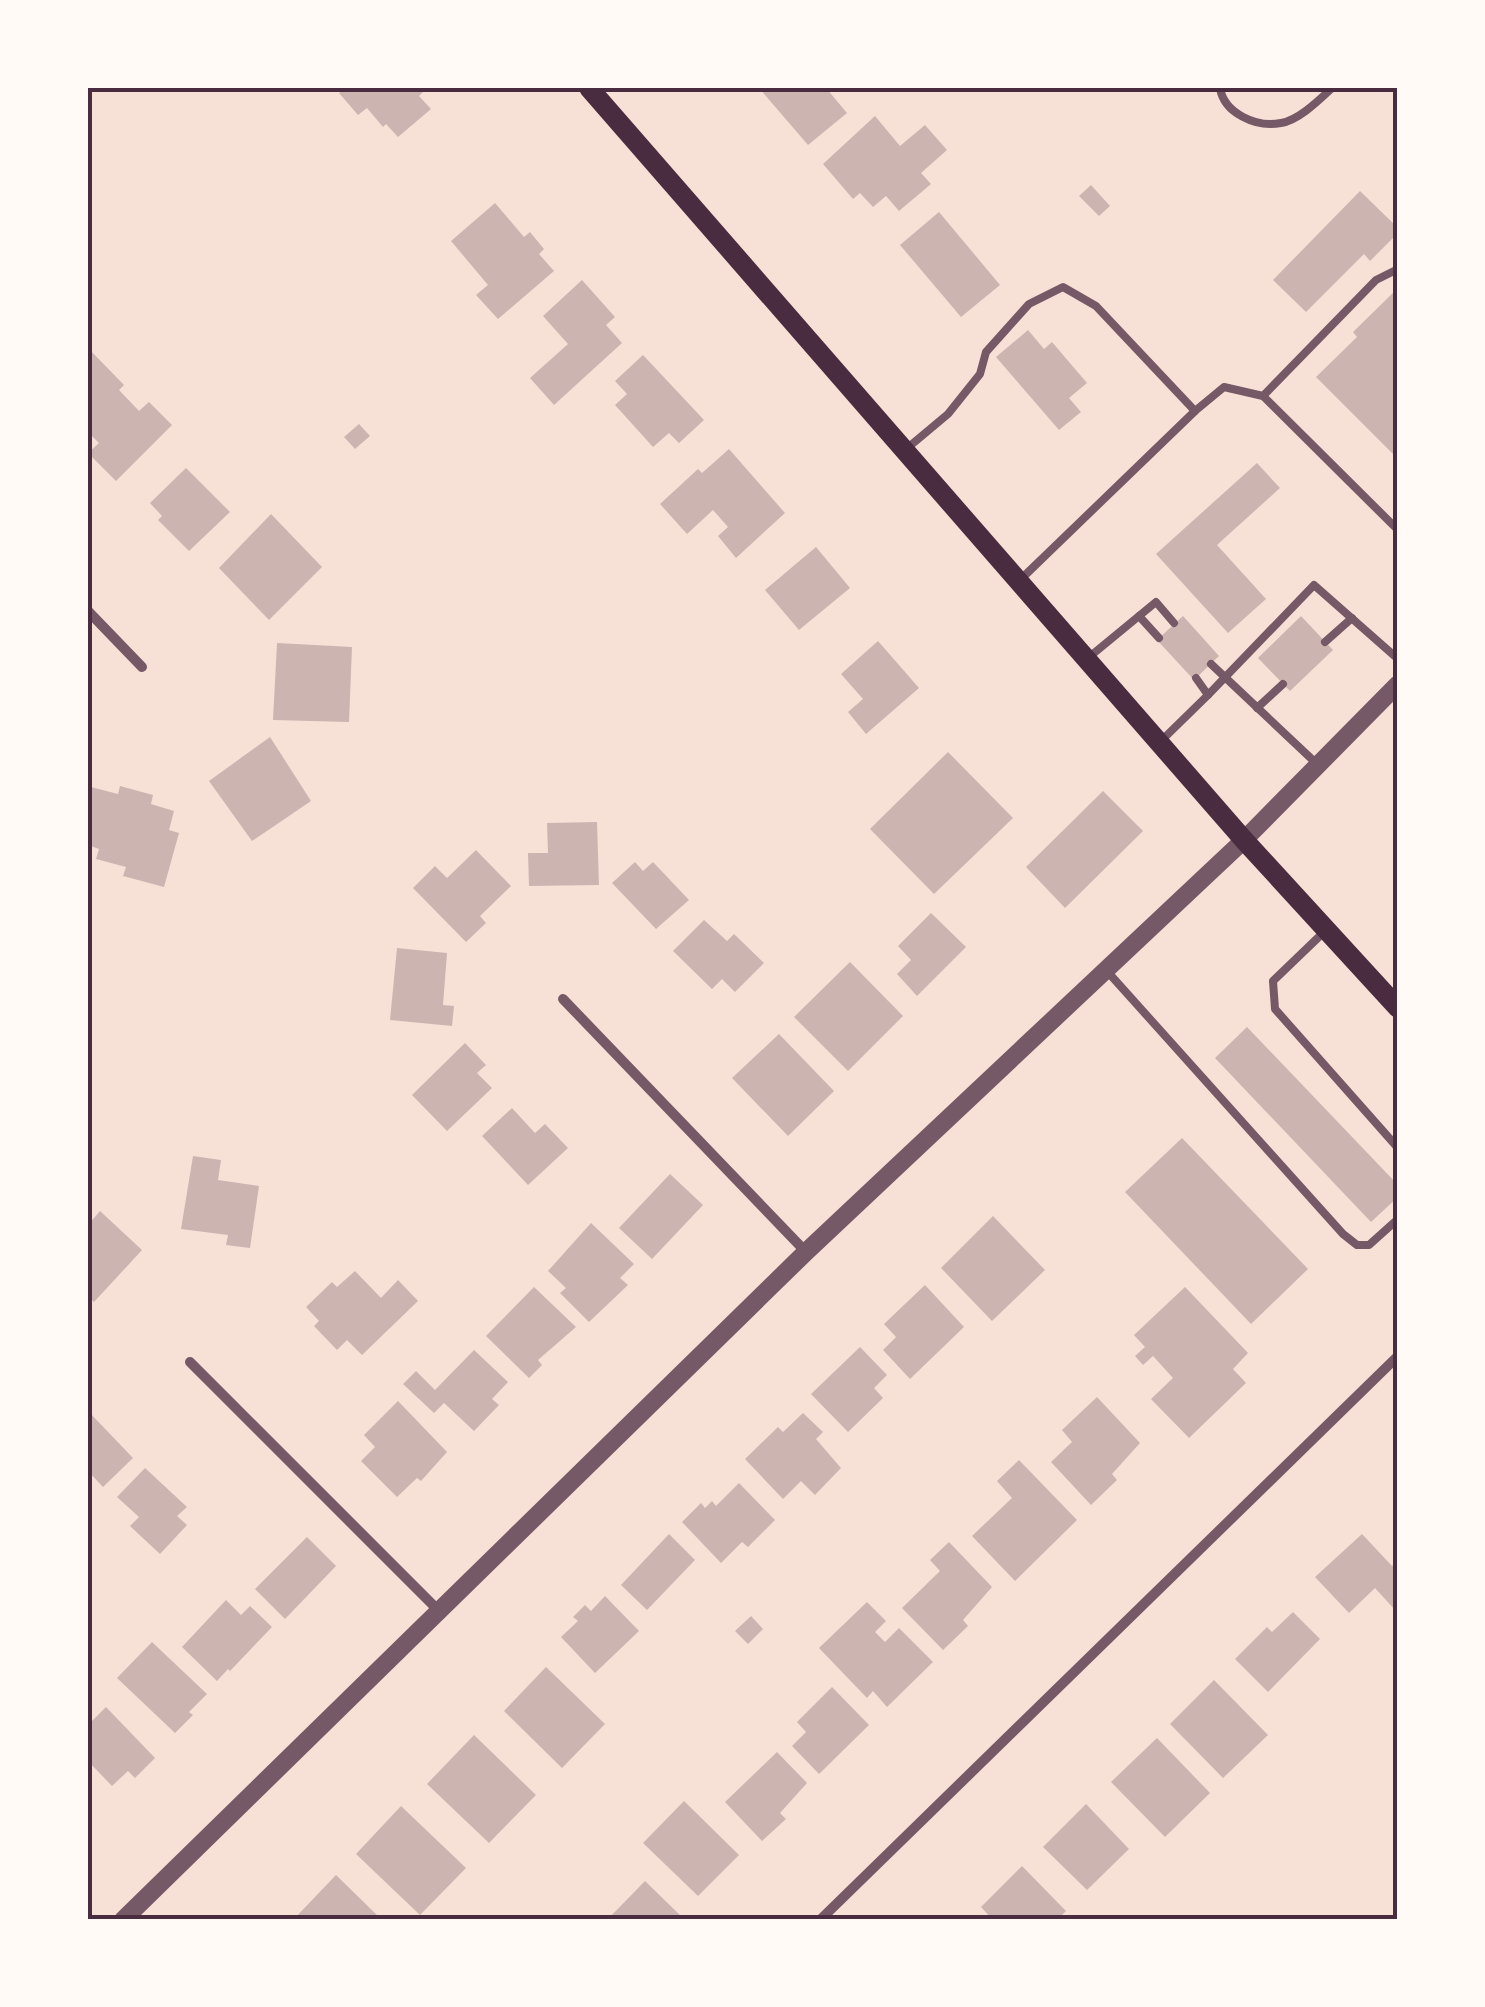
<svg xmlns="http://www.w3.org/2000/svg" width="1485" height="2007" font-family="Manrope,sans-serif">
	<rect width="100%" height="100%" fill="#f7e1d7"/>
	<g fill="#ccb4b1">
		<path d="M345,88H419L423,92L419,96L431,109L398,137L386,124L383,127L367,108L358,115L339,93Z"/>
		<path d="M759,88H826L847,113L808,145Z"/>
		<path d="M875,116L900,146L925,125L947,150L921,173L931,184L899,211L886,196L873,207L860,193L853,199L823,164Z"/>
		<path d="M1091,185L1110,206L1099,216L1079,196Z"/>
		<path d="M1360,191L1398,228V233L1370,261L1364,254L1306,312L1273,280Z"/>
		<path d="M495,203L524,237L530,232L544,249L539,254L554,271L498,319L476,295L488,285L451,241Z"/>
		<path d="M939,212L1000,285L961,317L900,245Z"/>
		<path d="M582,280L615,317L606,325L622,343L554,405L530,378L568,344L543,316Z"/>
		<path d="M1398,288V459L1316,377L1357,337L1353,332Z"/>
		<path d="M1028,330L1044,349L1052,342L1087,383L1069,398L1081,412L1059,430L996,357Z"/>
		<path d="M88,348L124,385L119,390L139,411L149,402L172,425L116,481L88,453L99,443L88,432Z"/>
		<path d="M643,355L704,420L679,443L669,433L653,447L615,405L627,394L615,381Z"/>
		<path d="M359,424L370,436L355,449L344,437Z"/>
		<path d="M729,449L785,513L736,558L718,536L728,527L713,510L687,534L660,504L698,469L702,473Z"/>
		<path d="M1257,463L1280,488L1217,545L1266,599L1228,633L1156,554Z"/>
		<path d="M186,468L230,512L189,551L158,520L162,516L150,503Z"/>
		<path d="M271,514L322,567L269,620L219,568Z"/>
		<path d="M816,547L850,588L799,630L765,590Z"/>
		<path d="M1183,616L1219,656L1194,680L1157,640Z"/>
		<path d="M1301,616L1333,650L1290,691L1258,658Z"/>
		<path d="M878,641L919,688L866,734L848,712L863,699L841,674Z"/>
		<path d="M277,643L352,647L349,722L273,720Z"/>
		<path d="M270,737L311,801L252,841L209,781Z"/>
		<path d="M948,752L1013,818L934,894L870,829Z"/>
		<path d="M120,786L153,795L151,804L174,811L169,830L179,833L164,887L123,876L126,867L96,859L99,849L88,845V803L91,787L118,794Z"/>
		<path d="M1103,791L1143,831L1065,908L1026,867Z"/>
		<path d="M597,822L599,885L529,886L528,853H548L547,823Z"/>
		<path d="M476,850L511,886L480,916L486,923L466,942L413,888L435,866L447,878Z"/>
		<path d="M635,862L643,871L653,862L689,900L656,929L612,883Z"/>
		<path d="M931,913L966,947L917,996L897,974L911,960L898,946Z"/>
		<path d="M704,920L727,941L734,934L764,963L735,992L722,979L712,989L673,951Z"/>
		<path d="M397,948L447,953L443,1005L454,1006L452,1026L390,1020Z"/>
		<path d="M850,962L903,1016L848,1071L794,1017Z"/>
		<path d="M1247,1027L1398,1185V1197L1371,1222L1215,1058Z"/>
		<path d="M779,1034L834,1091L788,1136L732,1078Z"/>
		<path d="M465,1043L486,1065L477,1073L492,1088L447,1131L412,1095Z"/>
		<path d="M512,1108L535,1133L545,1124L568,1148L528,1185L482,1136Z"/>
		<path d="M1182,1138L1308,1269L1251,1324L1125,1192Z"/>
		<path d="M193,1156L221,1160L218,1180L259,1186L250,1248L226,1245L228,1235L181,1229Z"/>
		<path d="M670,1174L703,1205L652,1259L619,1228Z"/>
		<path d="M100,1211L142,1250L94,1302L88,1296V1225Z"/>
		<path d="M993,1216L1045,1270L992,1321L941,1268Z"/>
		<path d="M591,1223L634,1264L620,1278L628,1285L589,1322L560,1293L566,1288L548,1271Z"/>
		<path d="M355,1271L381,1298L398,1280L418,1301L362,1355L347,1340L337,1350L314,1326L319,1321L306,1307L332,1282L337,1287Z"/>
		<path d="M925,1285L964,1327L910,1379L883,1350L896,1337L884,1324Z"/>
		<path d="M534,1287L576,1327L538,1360L542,1365L529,1378L486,1336Z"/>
		<path d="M1185,1287L1248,1353L1233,1369L1246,1383L1189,1438L1151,1399L1173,1378L1153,1356L1143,1365L1135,1356L1145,1347L1134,1335Z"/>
		<path d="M860,1347L887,1375L874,1388L883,1398L848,1432L811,1394Z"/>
		<path d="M474,1350L508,1382L492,1399L499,1405L474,1431L444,1403L434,1413L403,1384L416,1371L435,1390Z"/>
		<path d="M1097,1397L1140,1443L1112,1474L1117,1480L1091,1505L1051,1462L1072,1442L1062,1430Z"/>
		<path d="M398,1401L447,1452L421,1481L417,1478L397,1497L361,1461L375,1447L364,1435Z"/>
		<path d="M88,1411L133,1458L103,1487L88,1471Z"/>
		<path d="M803,1413L823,1432L816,1439L841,1468L815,1495L801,1481L783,1499L745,1459L778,1427L783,1432Z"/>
		<path d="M1019,1460L1077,1520L1015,1581L972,1536L1012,1498L997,1481Z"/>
		<path d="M145,1468L187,1507L177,1516L187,1525L160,1554L130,1526L139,1517L117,1497Z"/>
		<path d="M739,1483L775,1520L748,1547L742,1542L721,1563L682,1522L701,1503L705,1508L712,1501L716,1506Z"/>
		<path d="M669,1534L695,1560L647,1610L621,1585Z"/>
		<path d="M1362,1534L1392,1566L1398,1561L1395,1610L1375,1588L1349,1613L1315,1577Z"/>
		<path d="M307,1537L336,1566L285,1619L255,1589Z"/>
		<path d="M949,1542L992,1587L963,1620L968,1626L943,1650L902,1608L940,1571L930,1560Z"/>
		<path d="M605,1596L639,1631L595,1673L561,1637L578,1621L573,1617L585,1605L591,1611Z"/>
		<path d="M226,1600L241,1615L250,1606L272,1627L230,1671L228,1669L217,1681L182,1647Z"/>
		<path d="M867,1602L886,1621L875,1632L885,1642L899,1628L933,1662L887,1707L873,1691L867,1698L819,1648Z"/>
		<path d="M1293,1612L1320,1639L1268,1692L1235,1659L1267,1627L1272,1632Z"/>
		<path d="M751,1616L763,1629L748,1644L735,1631Z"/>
		<path d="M152,1642L207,1694L189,1712L193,1715L175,1733L117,1678Z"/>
		<path d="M546,1667L605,1724L562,1768L504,1711Z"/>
		<path d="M1214,1680L1268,1735L1223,1778L1170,1724Z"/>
		<path d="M832,1687L869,1725L819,1774L792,1746L806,1732L797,1722Z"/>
		<path d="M106,1707L155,1758L135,1778L128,1771L112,1786L88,1761V1725Z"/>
		<path d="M474,1735L536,1795L489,1843L427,1784Z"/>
		<path d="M1157,1738L1210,1793L1165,1837L1111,1782Z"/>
		<path d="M777,1752L807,1783L780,1813L786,1819L762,1841L725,1802Z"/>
		<path d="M684,1801L739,1855L698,1896L643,1843Z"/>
		<path d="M1086,1804L1129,1849L1087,1890L1043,1847Z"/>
		<path d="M401,1806L466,1868L420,1915L356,1854Z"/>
		<path d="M1022,1866L1066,1911L1057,1920H993L981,1907Z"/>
		<path d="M336,1875L382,1920H293Z"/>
		<path d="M645,1881L685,1920H607Z"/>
	</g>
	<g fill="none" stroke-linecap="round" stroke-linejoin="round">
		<g stroke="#755966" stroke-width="8">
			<path d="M1220,88C1224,113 1256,128 1281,123C1299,120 1319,100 1332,88"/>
			<path d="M1263,396L1376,280L1398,269"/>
			<path d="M905,450L948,414L980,374L986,352L1029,304L1063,287L1096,306L1195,411"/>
			<path d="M1020,580L1195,411L1224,387L1263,396L1398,530"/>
			<path d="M1139,616L1156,602L1174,623"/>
			<path d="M1325,642L1352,618"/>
			<path d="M1088,658L1139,616L1159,638"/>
			<path d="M1211,664L1318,765"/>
			<path d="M1196,678L1208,695L1314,585L1398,659"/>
			<path d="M1257,708L1283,684"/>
			<path d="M1161,741L1208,695"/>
			<path d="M1325,931L1273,981L1275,1009L1398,1148"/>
			<path d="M1106,970L1343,1234L1357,1245H1369L1398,1219"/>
		</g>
		<g stroke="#755966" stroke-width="10">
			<path d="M88,611L142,667"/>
			<path d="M563,999L806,1252"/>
			<path d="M190,1362L438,1610"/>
			<path d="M820,1920L1398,1356"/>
		</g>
		<path stroke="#755966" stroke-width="18" d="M123,1920L806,1252L1244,840L1398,684"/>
		<path stroke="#4a2c40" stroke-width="20" d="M589,88L1244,840L1398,1008"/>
	</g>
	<rect width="1485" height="2007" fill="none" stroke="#fffaf5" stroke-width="180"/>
	<rect x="90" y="90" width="1305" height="1827" fill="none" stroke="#4a2c40" stroke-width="4"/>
</svg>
